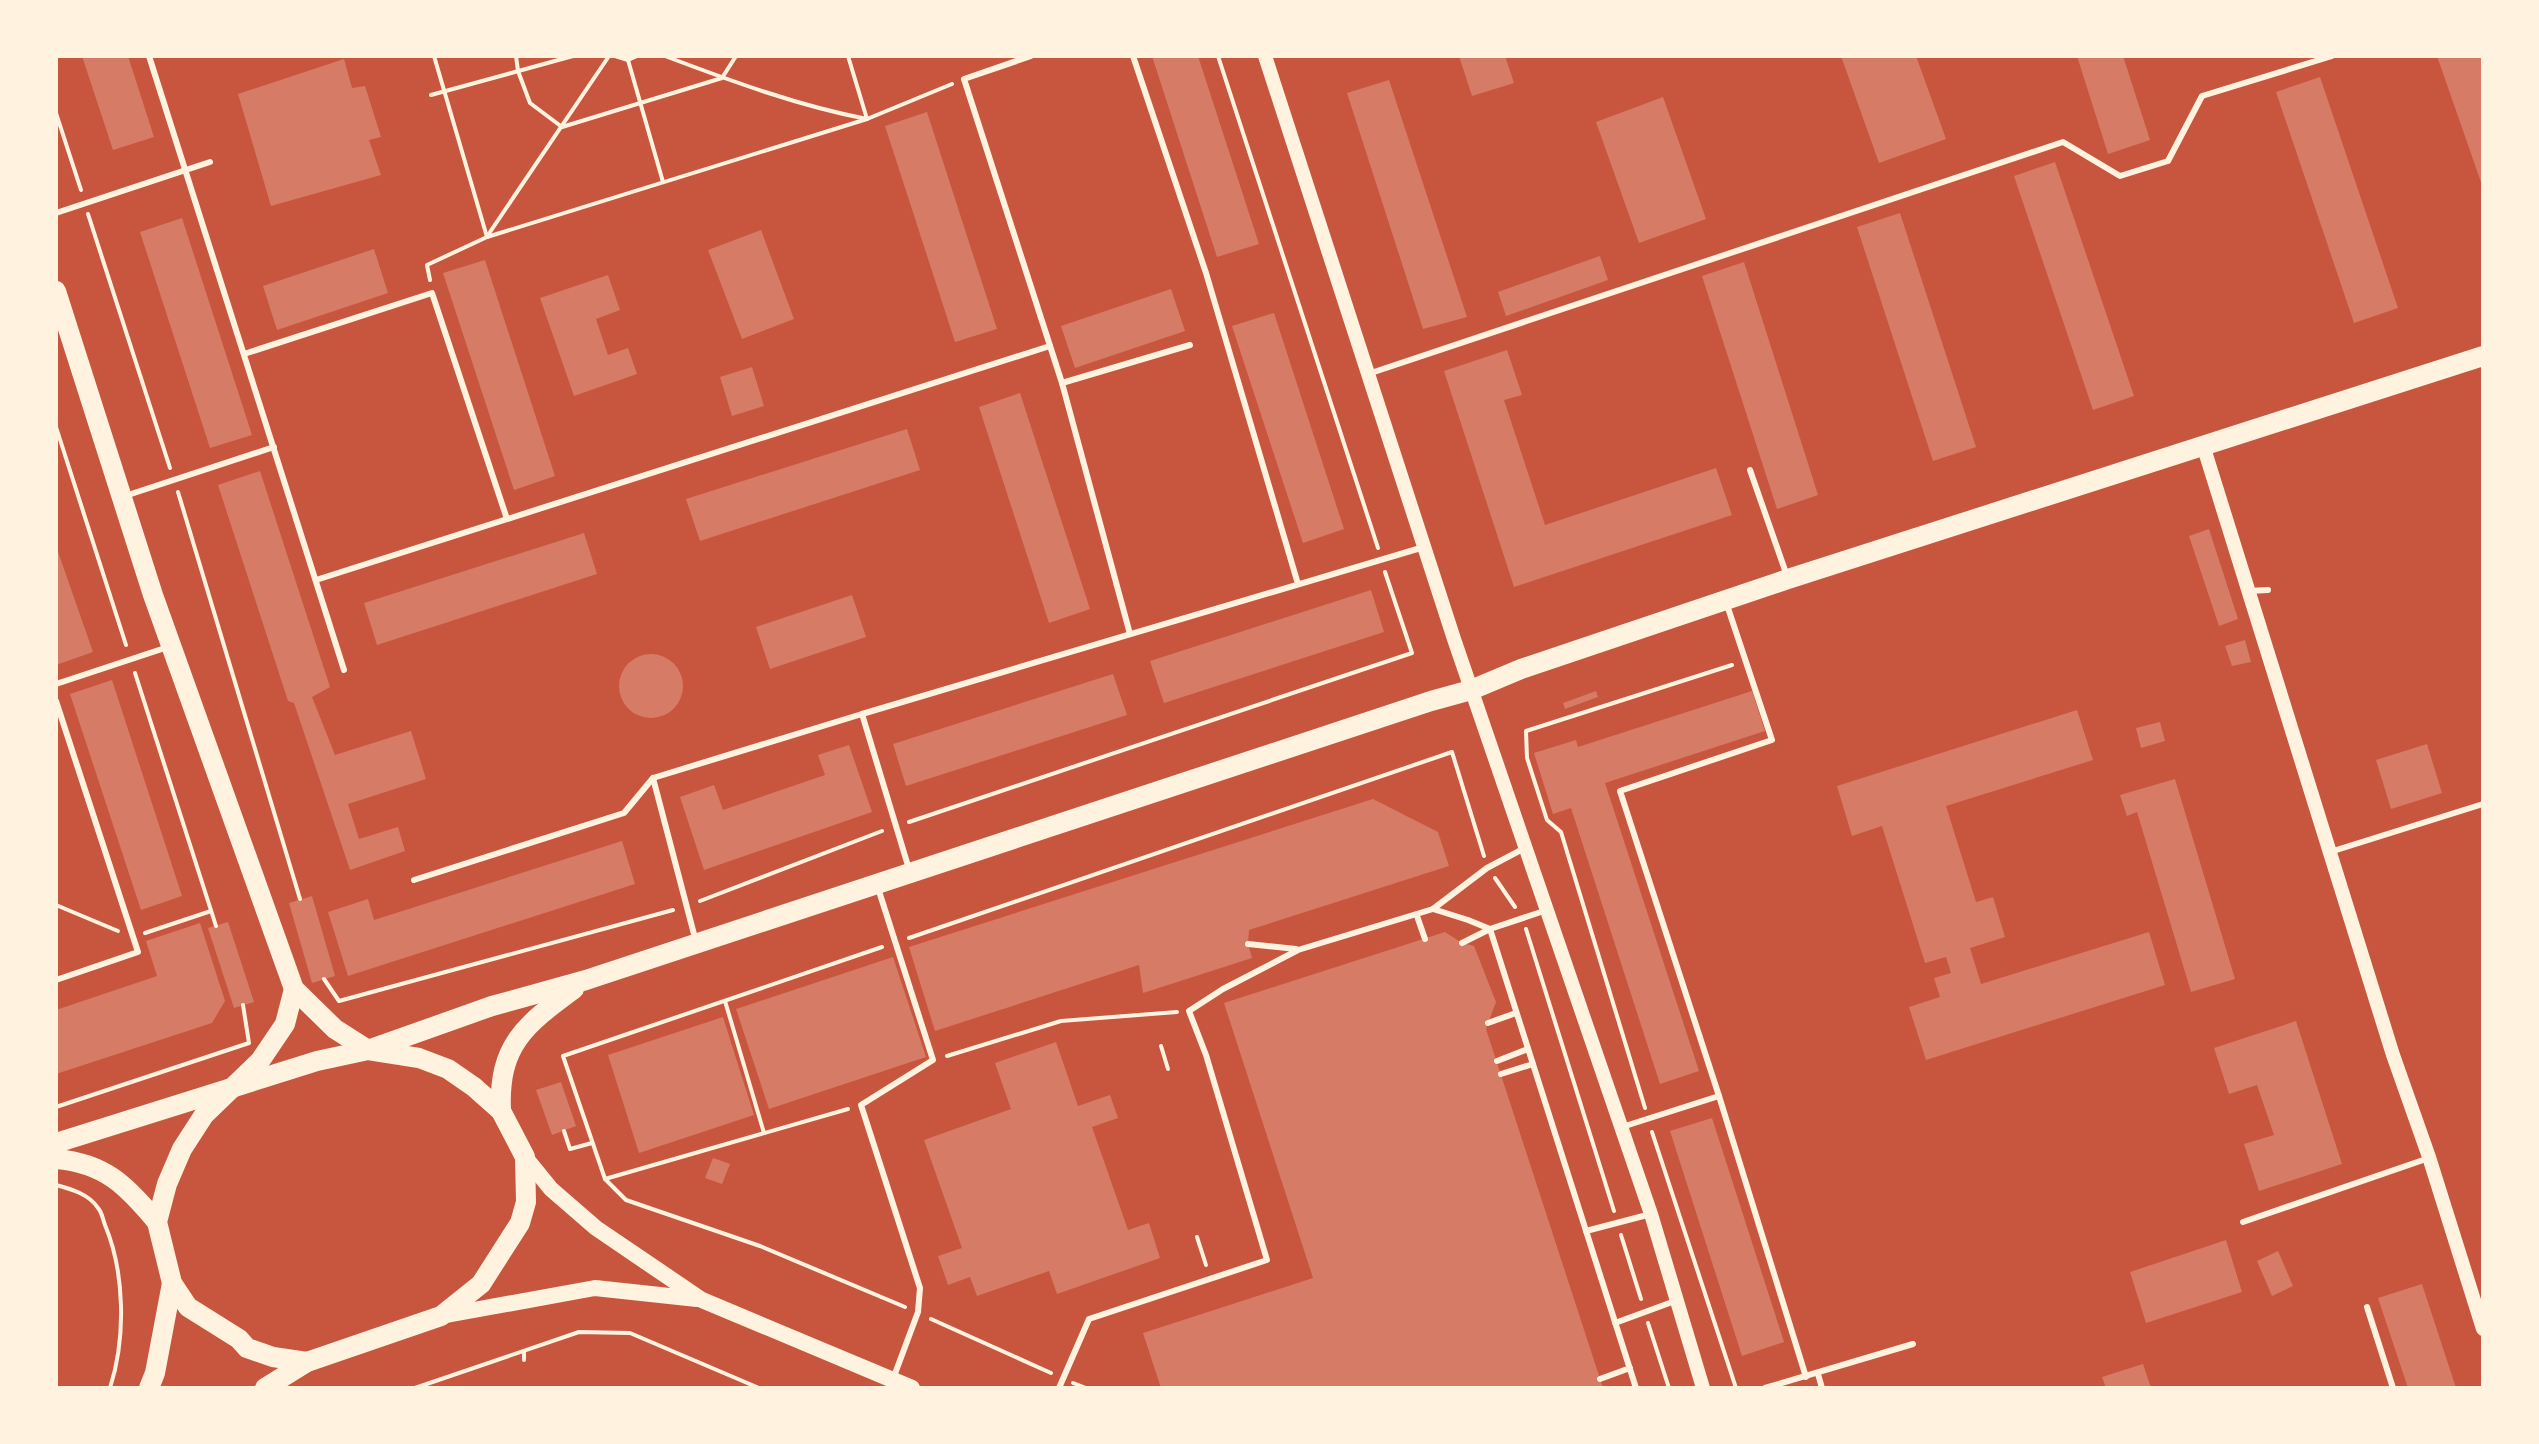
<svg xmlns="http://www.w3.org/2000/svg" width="2539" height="1444" font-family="Rubik,sans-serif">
	<rect width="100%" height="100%" fill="#c8553d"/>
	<g fill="#d67c66">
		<path d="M82,56H128L154,137L113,150Z"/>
		<path d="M1152,56H1198L1259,244L1217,257Z"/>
		<path d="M1459,56H1505L1514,83L1472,96Z"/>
		<path d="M1841,56H1916L1946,139L1879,163Z"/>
		<path d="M2077,56H2123L2150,140L2108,154Z"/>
		<path d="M2437,56H2483V188Z"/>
		<path d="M344,59L352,88L365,86L381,137L369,140L381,175L271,206L238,94Z"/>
		<path d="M2320,77L2398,308L2354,323L2276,92Z"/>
		<path d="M1389,80L1467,317L1423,329L1347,93Z"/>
		<path d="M1663,97L1706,219L1639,243L1596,122Z"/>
		<path d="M927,112L997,329L955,342L885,126Z"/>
		<path d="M2055,162L2134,396L2093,410L2014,176Z"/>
		<path d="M1900,213L1976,447L1933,461L1857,227Z"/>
		<path d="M182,218L252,435L210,448L140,232Z"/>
		<path d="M761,230L794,319L742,339L708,250Z"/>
		<path d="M374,249L388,293L277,330L263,286Z"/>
		<path d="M1600,256L1608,280L1506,316L1498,292Z"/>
		<path d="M485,260L555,476L514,490L443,273Z"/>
		<path d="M1744,262L1818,495L1777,509L1702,276Z"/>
		<path d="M608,275L620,310L596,319L608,355L628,348L637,374L574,396L540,298Z"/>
		<path d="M1171,289L1185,331L1075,368L1061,326Z"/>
		<path d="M1274,313L1344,529L1303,543L1232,326Z"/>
		<path d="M1507,350L1522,395L1504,400L1545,525L1716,468L1732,515L1514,587L1444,371Z"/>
		<path d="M752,367L764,406L732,416L720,377Z"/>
		<path d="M1020,393L1090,609L1049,623L979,407Z"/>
		<path d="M907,429L920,470L700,541L686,499Z"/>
		<path d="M260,471L330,687L312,697L335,755L411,731L426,779L348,804L359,839L398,827L405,851L350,870L294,703L288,701L218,485Z"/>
		<path d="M2209,529L2238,619L2219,626L2189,536Z"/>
		<path d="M584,533L597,574L377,645L364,603Z"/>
		<path d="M56,546L93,652L56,665Z"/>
		<path d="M1371,590L1384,632L1164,703L1150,661Z"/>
		<path d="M852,595L866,637L770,669L756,627Z"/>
		<path d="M2245,640L2251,662L2232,666L2225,646Z"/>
		<circle cx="651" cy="686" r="32"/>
		<path d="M1113,674L1127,715L906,786L893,744Z"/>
		<path d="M112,680L182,896L141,910L70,694Z"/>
		<path d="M1596,691L1598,697L1565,709L1563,703Z"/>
		<path d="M1752,691L1765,731L1605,783L1699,1071L1660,1084L1571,808L1553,814L1534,753L1576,740L1578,747Z"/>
		<path d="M2077,710L2093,760L1946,806L1976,902L1993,897L2005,937L1970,948L1981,984L2149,932L2165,985L1926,1060L1909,1007L1940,997L1934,978L1951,973L1946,957L1925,963L1882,826L1852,836L1837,786Z"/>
		<path d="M2160,722L2165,741L2141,748L2136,728Z"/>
		<path d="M2427,744L2442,793L2391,809L2376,760Z"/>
		<path d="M849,745L872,812L704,870L680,797L714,785L723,810L825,775L818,755Z"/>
		<path d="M2175,779L2235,979L2191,992L2137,812L2127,816L2120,795Z"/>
		<path d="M1373,799L1438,832L1449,866L1249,930L1248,944L1252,958L1143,993L1139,965L935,1031L909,947Z"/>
		<path d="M622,841L635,884L348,976L328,912L368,899L374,920Z"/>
		<path d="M312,896L335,976L312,983L289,903Z"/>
		<path d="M228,922L254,1002L234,1008L208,928Z"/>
		<path d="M200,923L225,1001L212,1023L56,1074V1010L157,976L146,941Z"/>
		<path d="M1445,932L1462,943L1474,946L1496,1002L1486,1029L1603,1388H1161L1143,1333L1313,1278L1224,1003Z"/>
		<path d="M893,957L926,1057L769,1109L736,1009Z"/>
		<path d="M723,1017L754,1115L639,1153L608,1055Z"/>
		<path d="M2296,1021L2342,1164L2259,1191L2244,1144L2274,1135L2257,1085L2229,1094L2214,1048Z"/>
		<path d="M1056,1042L1078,1106L1110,1095L1118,1118L1092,1127L1128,1230L1149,1223L1160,1258L1057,1294L1049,1271L977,1296L970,1277L948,1285L938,1256L962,1248L924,1140L1011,1109L995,1063Z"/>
		<path d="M561,1082L576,1126L552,1135L536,1090Z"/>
		<path d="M1712,1118L1784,1342L1742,1356L1670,1131Z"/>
		<path d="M713,1158L730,1164L722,1184L705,1178Z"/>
		<path d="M2226,1240L2242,1292L2146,1323L2130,1272Z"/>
		<path d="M2278,1251L2293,1286L2272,1296L2257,1261Z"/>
		<path d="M2422,1284L2456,1388H2408L2378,1298Z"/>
		<path d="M2143,1364L2151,1388H2106L2102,1377Z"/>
	</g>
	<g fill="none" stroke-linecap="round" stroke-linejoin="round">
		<g stroke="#fff3e0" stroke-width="4">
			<path d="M516,56L518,71L530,103L562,127L722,78L736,56"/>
			<path d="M615,56L628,60L637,56"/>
			<path d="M665,56C731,81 799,106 867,119L848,56"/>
			<path d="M1218,56L1378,548"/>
			<path d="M628,60L663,182"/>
			<path d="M431,95L573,56"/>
			<path d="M56,113L81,190"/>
			<path d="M88,214L170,468"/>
			<path d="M488,235L609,56"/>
			<path d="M487,237L867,119L952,84"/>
			<path d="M430,280L427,265L487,237L434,56"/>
			<path d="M56,427L126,645"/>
			<path d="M178,492L300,899"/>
			<path d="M135,673L216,926"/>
			<path d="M909,822L1412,653L1385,572"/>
			<path d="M1495,878L1515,907"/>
			<path d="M700,901L882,831"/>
			<path d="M56,905L118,931"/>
			<path d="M1526,929L1614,1211"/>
			<path d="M145,933L211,911"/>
			<path d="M909,938L1452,752L1484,856"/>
			<path d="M882,947L563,1056L605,1179L626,1200L760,1246L905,1307"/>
			<path d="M324,979L339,1001L673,910"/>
			<path d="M725,1001L764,1133"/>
			<path d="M1161,1046L1168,1069"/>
			<path d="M947,1056L1061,1021L1177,1012"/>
			<path d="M56,1107L249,1043L243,1005"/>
			<path d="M1645,1108L1561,832L1547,820L1527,758L1526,731L1732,665"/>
			<path d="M564,1131L570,1149L592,1143"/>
			<path d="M1652,1132L1736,1388"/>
			<path d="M605,1179L848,1109"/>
			<path d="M56,1185C71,1189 89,1194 98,1208C102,1212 103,1220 105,1225C125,1273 126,1338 110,1388"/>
			<path d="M1621,1235L1641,1299"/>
			<path d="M1197,1237L1206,1265"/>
			<path d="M931,1319L1051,1373"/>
			<path d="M1648,1323L1669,1388"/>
			<path d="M524,1360V1351"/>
			<path d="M1073,1383L1086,1388"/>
			<path d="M415,1388L579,1332L630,1333L759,1388"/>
		</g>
		<g stroke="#fff3e0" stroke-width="6">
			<path d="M149,56L344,670"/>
			<path d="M1031,56L964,79L1062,383L1130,634"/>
			<path d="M1133,56L1206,273L1298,584"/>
			<path d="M56,213L210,162"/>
			<path d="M244,354L432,293L507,519"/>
			<path d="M1368,374L2063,142L2120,176L2168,161L2202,96L2332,56"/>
			<path d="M1062,383L1190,345"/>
			<path d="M1750,470L1787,576"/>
			<path d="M125,496L274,447"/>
			<path d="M316,580L1050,346"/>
			<path d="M2248,591L2268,590"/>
			<path d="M1726,602L1772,740L1620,791L1719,1096L1806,1377"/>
			<path d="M56,684L168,647"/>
			<path d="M56,701L138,952L56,980"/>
			<path d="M2330,852L2483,804"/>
			<path d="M909,869L862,714L1424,547"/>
			<path d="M414,880L624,813L653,778"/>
			<path d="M878,888L933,1060L861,1105L920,1288L918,1312L893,1379"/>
			<path d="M1433,909L1468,920L1490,929L1636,1388"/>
			<path d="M1417,916L1425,939"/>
			<path d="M695,938L653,778L862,714"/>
			<path d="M1462,943L1490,929L1544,911"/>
			<path d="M1248,944L1296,949"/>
			<path d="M1488,1023L1516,1013"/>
			<path d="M1497,1061L1528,1049"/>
			<path d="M1501,1074L1533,1064"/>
			<path d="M1622,1127L1719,1096"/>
			<path d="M2243,1222L2429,1158"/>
			<path d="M1586,1231L1651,1214"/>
			<path d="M2367,1307L2393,1388"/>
			<path d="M1615,1323L1675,1301"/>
			<path d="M1818,1374L1822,1388"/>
			<path d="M1600,1379L1630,1368"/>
			<path d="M1059,1388L1089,1319L1267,1260L1206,1055L1189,1011L1223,989L1298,950L1433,909L1487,868L1525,848"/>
			<path d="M1765,1388L1913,1344"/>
		</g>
		<g stroke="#fff3e0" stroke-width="14">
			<path d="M1265,56L1454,639L1651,1214L1703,1388"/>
			<path d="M2203,445L2393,1055L2429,1157L2483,1329"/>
		</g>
		<g stroke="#fff3e0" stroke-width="16">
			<path d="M525,1157L551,1189L596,1228L702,1300L912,1388"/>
			<path d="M441,1316L595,1288L697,1299"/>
		</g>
		<g stroke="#fff3e0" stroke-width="20">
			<path d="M56,291L153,595L294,989L335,1029L368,1050"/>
			<path d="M294,989L285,1024L260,1061L204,1115L182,1149L167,1184L157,1222L172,1283L188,1307L239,1339L247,1348L273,1357L307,1362"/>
			<path d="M368,1050L492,1006L586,980L1431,701L1471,690L1521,669L1788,579L2483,356"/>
			<path d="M501,1111C498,1045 525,1025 574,989"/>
			<path d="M56,1143L317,1061L368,1050L419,1058L448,1069L474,1087L501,1111L525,1157L526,1202L520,1223L481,1284L441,1316L307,1362L265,1388"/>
			<path d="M56,1159C105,1163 127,1186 157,1222"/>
			<path d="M149,1388L155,1373L172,1283"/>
		</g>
	</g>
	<rect width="2539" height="1444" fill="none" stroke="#fff3e0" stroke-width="116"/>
</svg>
